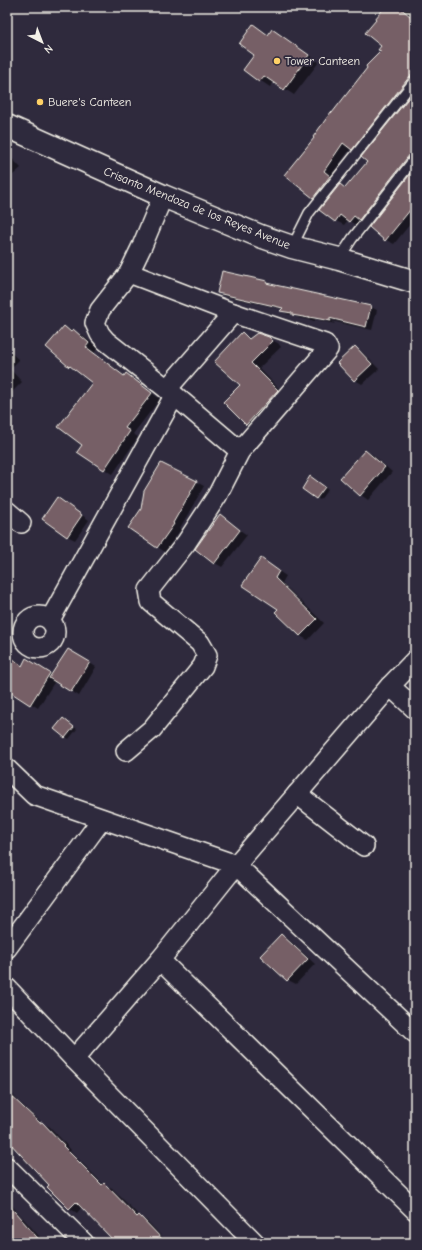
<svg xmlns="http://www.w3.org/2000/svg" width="422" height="1250" font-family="'Comic Neue',sans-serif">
	<rect width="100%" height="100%" fill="#2f2a3d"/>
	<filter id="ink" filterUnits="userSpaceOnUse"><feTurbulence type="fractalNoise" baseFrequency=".025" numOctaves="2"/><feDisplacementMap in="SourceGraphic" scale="8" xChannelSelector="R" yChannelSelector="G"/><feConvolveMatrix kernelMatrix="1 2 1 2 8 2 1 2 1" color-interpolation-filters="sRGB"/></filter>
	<g filter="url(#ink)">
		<g fill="#0007">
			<path d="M386,7H415V85L360,153L351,148L331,176L338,182L322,202L314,197L286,175L382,51Z"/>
			<path d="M253,26L269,35L272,30L319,62L294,95L274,82L270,87L244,70L255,55Z"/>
			<path d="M415,91V163L357,226L348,220L344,225L336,221L346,188L368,162Z"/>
			<path d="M7,153L21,168L7,180Z"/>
			<path d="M415,169V218L394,244L386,240Z"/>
			<path d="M266,282L270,284L371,307L377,310L372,330L332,321L335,324L315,319V321L299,318L293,315L287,314L282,310L283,309L224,296L218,293Z"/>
			<path d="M64,327L82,335L98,348L94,353L125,376L135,380L160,399L133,434L138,437L113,474L104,469L83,445L94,383L70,366Z"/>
			<path d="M242,333L252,339L268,338L278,343L281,347L259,368L286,396L256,430L247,424L224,402L241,385Z"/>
			<path d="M355,347L362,352L379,369L362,384L355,380Z"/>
			<path d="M7,349L19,360L10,369L22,382L7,397Z"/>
			<path d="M365,451L373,455L392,472L368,500L361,495Z"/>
			<path d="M162,464L204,486L180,528L181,529L165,552L129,528L142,509Z"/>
			<path d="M314,480L328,489L320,500L303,488Z"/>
			<path d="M65,503L89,520L75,540L67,536Z"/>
			<path d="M220,516L247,535L222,567L215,563Z"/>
			<path d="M268,564L286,576L282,583L324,623L308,640L300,636L276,612L279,609Z"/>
			<path d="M7,653L23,666L27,660L53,675L76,654L96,667L79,696L55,681L38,708L12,692L7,697Z"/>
			<path d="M66,722L77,729L69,739L66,737Z"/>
			<path d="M281,935L288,939L315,964L296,984L288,980L262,956Z"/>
			<path d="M7,1088L18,1101L42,1123L50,1127L71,1150L70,1151L104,1185L112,1188L139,1216L147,1221L168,1243H111L114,1240L82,1207L77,1213L69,1208L51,1185L15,1147L10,1152L7,1150Z"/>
			<path d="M7,1203L13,1207L45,1243H7Z"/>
		</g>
		<g fill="#765f66" stroke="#f4f1e8">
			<path d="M385,7H399L415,20V74L410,76L352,150L343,143L324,171L330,176L313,198L284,175L314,138L313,137L331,112L332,113L367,68L366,66L381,51L378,50L381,46L365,33L376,20L375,19Z"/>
			<path d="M253,24L268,35L272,29L309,55L284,90L264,76L259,82L243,70L254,55L239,44Z"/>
			<path d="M415,90V152L410,154L359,220L354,216L349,222L340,215L335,222L319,210L340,184L345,188L367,162L361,157Z"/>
			<path d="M415,168V204L385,241L369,227Z"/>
			<path d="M222,271L267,281L266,283L371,306L366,327L329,318L331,321L309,317V318L292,315V313L280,311L283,308L217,293Z"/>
			<path d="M64,326L71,332L73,329L89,343L86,347L124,376L126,373L152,393L125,428L130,431L104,470L77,452L82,445L58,427L92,383L70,366L69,367L46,347Z"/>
			<path d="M242,332L249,339L257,333L269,337L273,341L251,363L278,390L246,425L223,402L240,385L214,362Z"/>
			<path d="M355,346L372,364L354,381L337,363Z"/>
			<path d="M365,450L385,467L360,496L340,478Z"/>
			<path d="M161,463L197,481L173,523L174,524L157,548L128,528L141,509L144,491Z"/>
			<path d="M310,476L325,487L316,499L302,489Z"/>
			<path d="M57,497L82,515L67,537L42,519Z"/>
			<path d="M220,514L240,530L214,564L195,549Z"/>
			<path d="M261,558L279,571L275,578L317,619L300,636L275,612L278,609L242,585Z"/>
			<path d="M68,649L90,662L71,692L49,678Z"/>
			<path d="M7,654L22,666L26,658L50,673L30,705L7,690Z"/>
			<path d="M63,718L74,727L65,738L54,729Z"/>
			<path d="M281,934L308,959L287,981L260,956Z"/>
			<path d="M7,1092L40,1123L42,1122L64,1145L63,1146L102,1185L104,1183L137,1217L139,1215L166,1243H116L76,1202L69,1209L47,1187L49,1185L7,1140Z"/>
			<path d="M7,1203L42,1243H7Z"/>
		</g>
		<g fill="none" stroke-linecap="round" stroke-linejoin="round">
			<defs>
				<g id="lane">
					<path d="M292,247L309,213L415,80"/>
					<path d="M339,259L352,239L415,158"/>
				</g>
				<g id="street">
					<path d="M163,196L142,246L129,273L100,310L95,323L100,334L106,341L167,389L240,451"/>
					<path d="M167,389L233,313"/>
					<path d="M7,511L21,523"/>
					<circle cx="39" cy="632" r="16"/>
					<path d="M50,620L174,396"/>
					<path d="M390,686L415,709"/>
					<path d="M126,751L152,729L203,666L207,655L200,643L151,602L149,590L186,543L217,496L240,451L328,349L325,344L233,313L129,273"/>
					<path d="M7,769L34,795L236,865L415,1033"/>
					<path d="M297,794L364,846"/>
					<path d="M7,948L102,819"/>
					<path d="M160,960L415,1210"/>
					<path d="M7,988L74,1059L255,1243"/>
					<path d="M74,1059L160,960L236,865L390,686L415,660"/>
					<path d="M7,1167L84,1243"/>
				</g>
				<path id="secondary" d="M7,126L163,196L260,236L292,247L339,259L415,282"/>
			</defs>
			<use href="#lane" stroke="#f4f1e8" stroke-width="12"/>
			<use href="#street" stroke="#f4f1e8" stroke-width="22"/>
			<use href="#secondary" stroke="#f4f1e8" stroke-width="25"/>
			<use href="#lane" stroke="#2f2a3d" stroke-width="9"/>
			<use href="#street" stroke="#2f2a3d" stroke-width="19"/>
			<use href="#secondary" stroke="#2f2a3d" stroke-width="22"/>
		</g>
	</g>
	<g fill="#ffd166" stroke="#2f2a3d" stroke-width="1.5">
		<circle cx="277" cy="61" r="4"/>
		<circle cx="40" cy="102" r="4"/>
	</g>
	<g text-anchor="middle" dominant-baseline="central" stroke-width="3.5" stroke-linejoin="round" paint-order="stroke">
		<g font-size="12" fill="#f4f1e8" stroke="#2f2a3d" text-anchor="start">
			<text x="285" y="61">Tower Canteen</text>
			<text x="48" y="102">Buere's Canteen</text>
		</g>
		<g font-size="12" fill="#f4f1e8" stroke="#2f2a3d">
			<text transform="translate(197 208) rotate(22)">Crisanto Mendoza de los Reyes Avenue</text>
		</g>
	</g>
	<rect width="422" height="1250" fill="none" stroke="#2f2a3d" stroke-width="24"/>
	<rect x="12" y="12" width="398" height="1226" fill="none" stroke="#f4f1e8" stroke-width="1.5" filter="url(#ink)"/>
	<g transform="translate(42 42) rotate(138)" stroke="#2f2a3d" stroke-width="3" paint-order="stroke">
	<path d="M0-3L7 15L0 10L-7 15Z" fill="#f4f1e8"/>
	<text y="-6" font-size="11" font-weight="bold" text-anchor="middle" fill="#f4f1e8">N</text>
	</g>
</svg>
